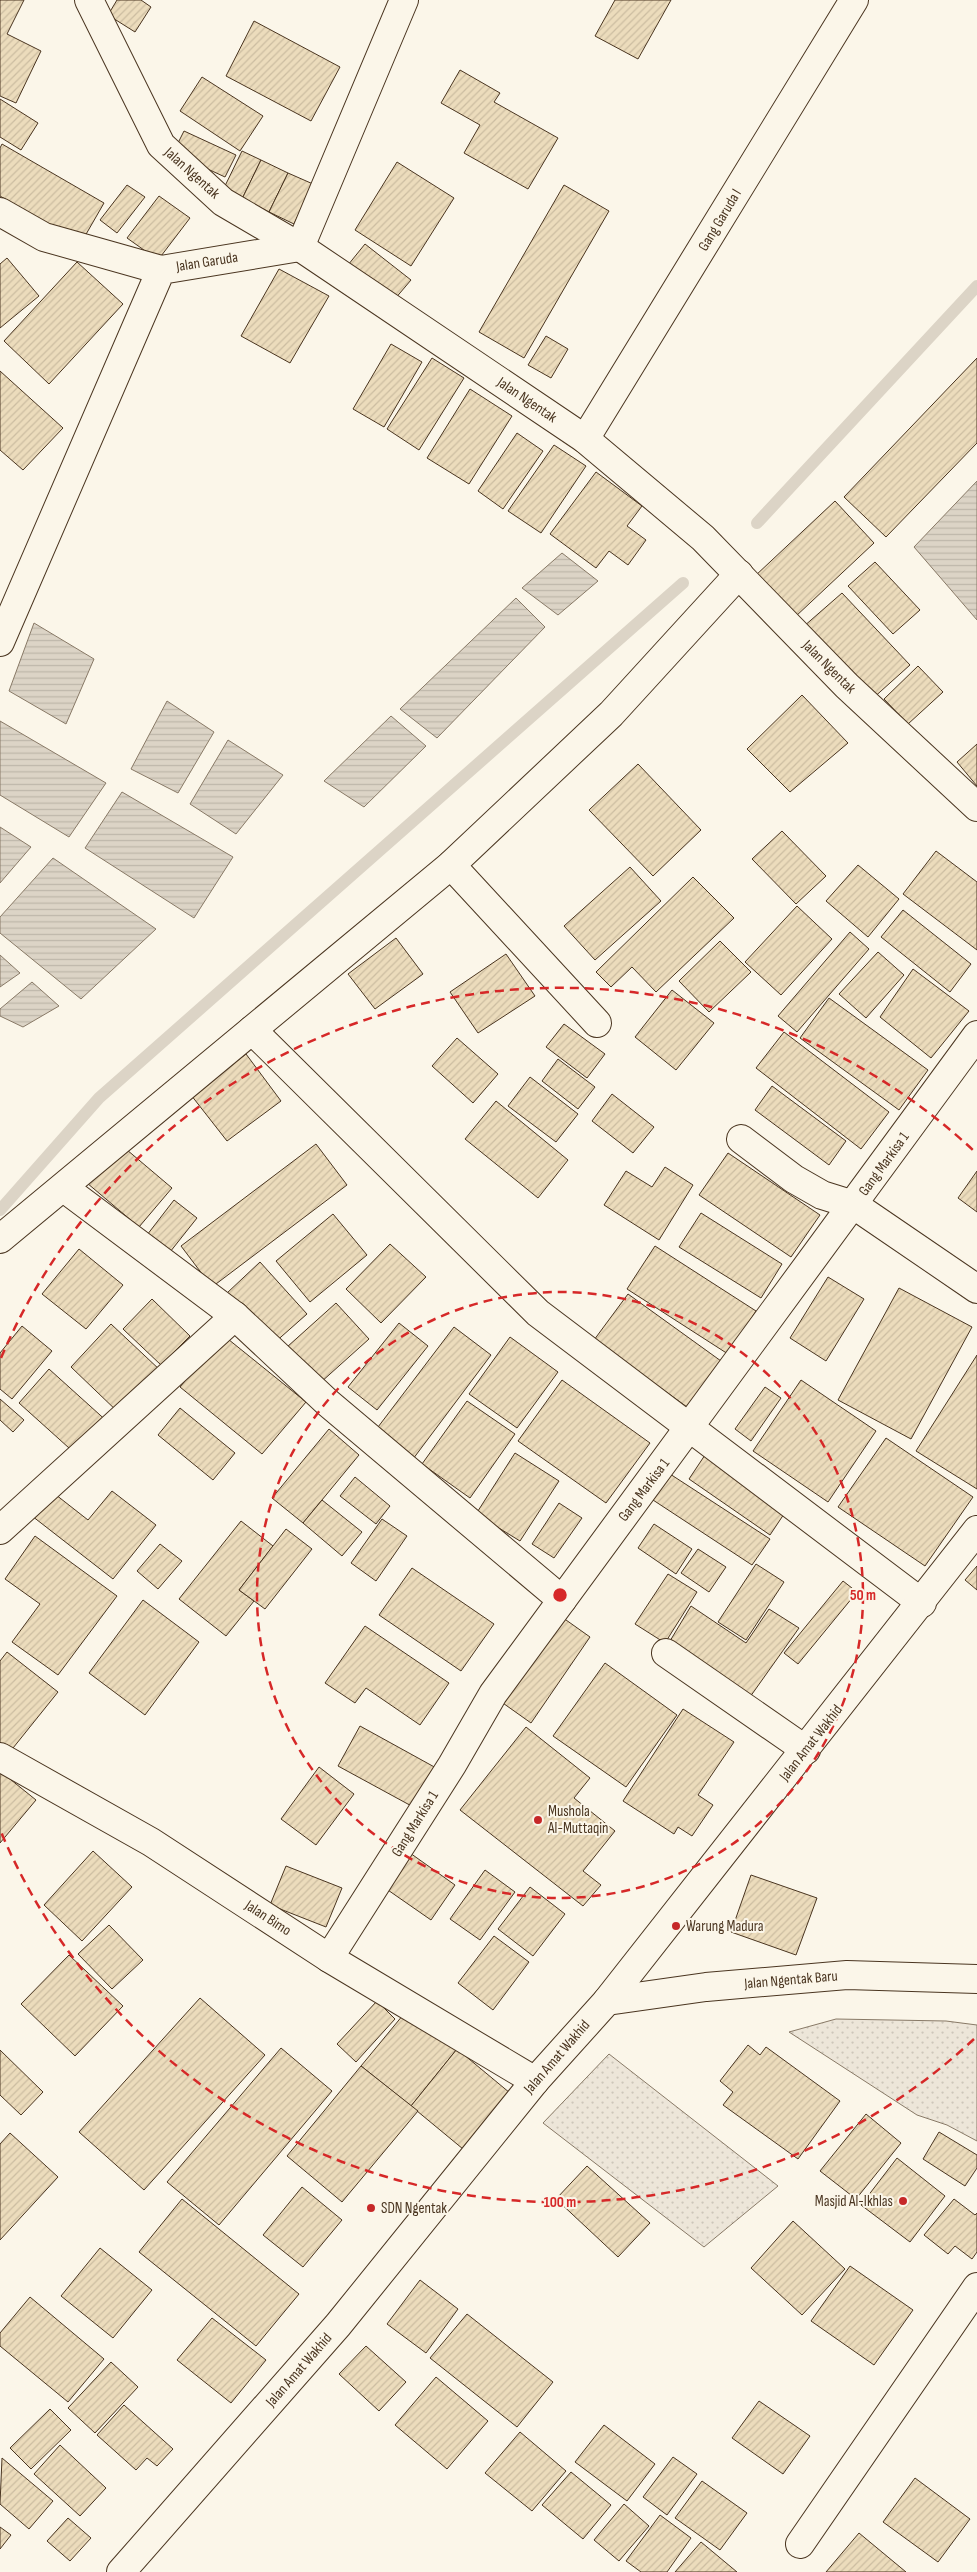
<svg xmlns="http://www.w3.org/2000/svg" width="977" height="2572" font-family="'Sofia Sans Condensed',sans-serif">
	<defs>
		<pattern id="grass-dots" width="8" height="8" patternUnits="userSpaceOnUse" patternTransform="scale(1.25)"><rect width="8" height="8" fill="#ede6d9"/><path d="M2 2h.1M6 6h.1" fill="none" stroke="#cdc6ba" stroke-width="1.8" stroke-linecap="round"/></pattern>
		<pattern id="water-rules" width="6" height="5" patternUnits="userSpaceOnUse" patternTransform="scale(1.25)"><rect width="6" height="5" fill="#dcd4c6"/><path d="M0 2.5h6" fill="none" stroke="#beb7aa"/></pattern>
		<pattern id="building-hatch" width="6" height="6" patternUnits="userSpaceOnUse" patternTransform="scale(1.25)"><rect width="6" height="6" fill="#ecdcbc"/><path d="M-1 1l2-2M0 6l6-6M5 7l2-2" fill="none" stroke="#ccbda1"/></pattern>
	</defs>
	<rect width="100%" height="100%" fill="#fbf6e9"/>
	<g fill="url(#grass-dots)" stroke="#887966">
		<path d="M836,2019L946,2021L977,2025V2141L947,2125L917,2115L789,2032Z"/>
		<path d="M609,2054L778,2186L704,2247L543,2123Z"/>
	</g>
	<g fill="url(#water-rules)" stroke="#887966">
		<path d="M977,481V620L914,547Z"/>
		<path d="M562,553L598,581L558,615L522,588Z"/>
		<path d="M516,598L545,627L437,738L400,709Z"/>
		<path d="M34,623L94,659L66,724L9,691Z"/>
		<path d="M167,701L214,732L178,793L131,769Z"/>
		<path d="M391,716L426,746L364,807L324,781Z"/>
		<path d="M0,721L106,783L69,837L0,795Z"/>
		<path d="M228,740L283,775L236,834L190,804Z"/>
		<path d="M122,792L233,857L194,918L85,848Z"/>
		<path d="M0,827L31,847L0,883Z"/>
		<path d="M53,858L156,929L81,999L0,933V917Z"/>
		<path d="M0,955L20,973L0,987Z"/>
		<path d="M32,982L59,1006L23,1027L0,1016V1009Z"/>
	</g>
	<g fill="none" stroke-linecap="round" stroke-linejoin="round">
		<g stroke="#dcd4c6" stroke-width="12">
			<path d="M757,523L977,286"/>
			<path d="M0,1210L99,1098L683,583"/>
		</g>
	</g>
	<g fill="url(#building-hatch)" stroke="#4a3520">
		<path d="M0,0H24L7,34L41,51L16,103L0,96Z"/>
		<path d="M117,0H141L151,7L135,32L108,15Z"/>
		<path d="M615,0H671L638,59L595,36Z"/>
		<path d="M254,21L340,67L311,121L226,76Z"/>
		<path d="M460,70L500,93L494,102L558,138L528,189L464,153L480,125L441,103Z"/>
		<path d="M202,77L263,116L240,151L180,111Z"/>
		<path d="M0,99L38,123L21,150L0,137Z"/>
		<path d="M184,131L236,155L225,177L173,153Z"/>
		<path d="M2,144L104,203L81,243L0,196V148Z"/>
		<path d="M242,151L261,160L242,199L223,190Z"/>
		<path d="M261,160L288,173L269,212L242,199Z"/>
		<path d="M397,162L454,198L411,266L355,230Z"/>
		<path d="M288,173L313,184L294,224L269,212Z"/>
		<path d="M127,185L145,197L117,233L100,220Z"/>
		<path d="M564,185L609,211L524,358L479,332Z"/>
		<path d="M159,196L190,218L158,260L127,238Z"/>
		<path d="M365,244L411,280L394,300L348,265Z"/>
		<path d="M7,258L39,296L0,328V264Z"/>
		<path d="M77,262L123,304L49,384L4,341Z"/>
		<path d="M279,269L329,296L290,363L241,336Z"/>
		<path d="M546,336L568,349L551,378L528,365Z"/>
		<path d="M391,344L422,362L384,427L353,409Z"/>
		<path d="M432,358L464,378L419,450L387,429Z"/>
		<path d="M977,358V443L886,537L844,497Z"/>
		<path d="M0,371L63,428L23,470L0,450Z"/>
		<path d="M470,389L512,416L469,484L427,458Z"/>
		<path d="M517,433L543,451L503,509L478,491Z"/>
		<path d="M554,445L586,466L541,533L508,511Z"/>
		<path d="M596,472L642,506L627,526L646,540L628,565L609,551L596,568L550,534Z"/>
		<path d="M835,501L874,543L795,617L755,576Z"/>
		<path d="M875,562L920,610L893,634L848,586Z"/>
		<path d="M842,593L910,665L871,700L803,627Z"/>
		<path d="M918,666L943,692L908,724L884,699Z"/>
		<path d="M802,695L848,743L790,792L747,749Z"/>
		<path d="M977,744V786L957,762Z"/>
		<path d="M638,764L701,830L653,876L589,810Z"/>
		<path d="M782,831L826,876L796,904L752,859Z"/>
		<path d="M936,851L977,882V950L903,894Z"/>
		<path d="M858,865L899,899L868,937L826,901Z"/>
		<path d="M630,867L661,901L595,960L564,926Z"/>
		<path d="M693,877L734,918L656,992L632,967L611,987L596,972Z"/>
		<path d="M797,906L832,939L781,995L745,962Z"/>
		<path d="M903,910L971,964L950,992L881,937Z"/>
		<path d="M850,932L869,949L797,1032L778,1016Z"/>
		<path d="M396,938L423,974L375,1009L348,974Z"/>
		<path d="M720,941L751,972L709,1012L679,981Z"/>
		<path d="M878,952L904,975L866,1018L839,994Z"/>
		<path d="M506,954L535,996L478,1033L450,992Z"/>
		<path d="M913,969L969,1011L931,1058L880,1017Z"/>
		<path d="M672,990L714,1023L676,1070L635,1037Z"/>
		<path d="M829,998L928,1070L899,1110L800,1038Z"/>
		<path d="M564,1024L605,1054L587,1078L546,1047Z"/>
		<path d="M784,1032L889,1112L861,1149L756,1068Z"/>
		<path d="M457,1038L498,1074L473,1103L432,1066Z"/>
		<path d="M246,1054L281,1101L227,1141L191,1095Z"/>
		<path d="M558,1059L595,1087L578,1109L542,1081Z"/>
		<path d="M530,1077L578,1114L556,1142L508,1106Z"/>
		<path d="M772,1086L846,1141L829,1165L755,1110Z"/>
		<path d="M612,1094L654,1127L633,1153L592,1121Z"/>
		<path d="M496,1101L568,1160L538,1198L465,1139Z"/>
		<path d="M120,1144L172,1188L139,1227L87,1183Z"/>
		<path d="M316,1144L347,1185L212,1287L181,1246Z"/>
		<path d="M728,1153L820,1215L791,1257L699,1195Z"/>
		<path d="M665,1167L693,1185L659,1240L604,1205L626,1171L652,1187Z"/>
		<path d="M977,1171V1212L958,1198Z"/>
		<path d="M174,1200L197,1218L170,1252L147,1235Z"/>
		<path d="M701,1213L782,1264L761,1298L679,1247Z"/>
		<path d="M333,1214L367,1255L310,1302L276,1261Z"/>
		<path d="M390,1244L426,1277L381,1323L346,1289Z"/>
		<path d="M655,1246L756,1311L728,1354L627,1289Z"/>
		<path d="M79,1249L123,1285L86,1329L42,1294Z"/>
		<path d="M260,1262L307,1314L273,1344L227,1293Z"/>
		<path d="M828,1277L864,1299L826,1361L790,1338Z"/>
		<path d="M899,1288L972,1327L911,1439L838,1400Z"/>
		<path d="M628,1294L721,1361L687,1407L594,1340Z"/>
		<path d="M152,1299L190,1336L161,1365L123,1329Z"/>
		<path d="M336,1303L369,1339L320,1383L287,1347Z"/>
		<path d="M399,1323L428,1346L377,1410L348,1387Z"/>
		<path d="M111,1324L161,1371L120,1414L71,1367Z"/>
		<path d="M22,1326L52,1351L12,1399L0,1389V1353Z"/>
		<path d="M454,1327L491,1355L413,1459L375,1431Z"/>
		<path d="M223,1335L306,1402L262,1454L180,1387Z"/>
		<path d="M510,1337L558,1372L517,1428L469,1394Z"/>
		<path d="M977,1355V1489L916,1451Z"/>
		<path d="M49,1369L110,1424L79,1457L19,1403Z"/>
		<path d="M562,1380L650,1443L606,1503L518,1441Z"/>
		<path d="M801,1380L876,1431L828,1502L753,1451Z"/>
		<path d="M765,1387L781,1398L751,1441L735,1429Z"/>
		<path d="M0,1399L24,1420L13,1432L0,1420Z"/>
		<path d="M467,1401L515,1434L470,1498L422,1464Z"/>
		<path d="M180,1408L235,1453L213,1480L158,1435Z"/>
		<path d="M329,1429L359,1455L303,1523L272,1498Z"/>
		<path d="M886,1438L973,1497L925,1566L838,1507Z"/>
		<path d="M515,1453L559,1481L520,1541L476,1514Z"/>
		<path d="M705,1455L786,1511L770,1535L689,1479Z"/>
		<path d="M670,1474L770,1539L752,1565L653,1500Z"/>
		<path d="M355,1477L390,1506L376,1524L340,1496Z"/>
		<path d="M51,1491L88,1520L112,1491L156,1525L113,1579L32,1516Z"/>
		<path d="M322,1500L362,1532L342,1556L303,1523Z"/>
		<path d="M559,1503L582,1518L554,1558L532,1544Z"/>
		<path d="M382,1519L407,1536L376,1581L351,1563Z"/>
		<path d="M241,1521L273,1546L239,1590L254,1601L226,1636L179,1599Z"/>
		<path d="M654,1524L692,1549L676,1574L638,1548Z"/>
		<path d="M286,1529L312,1549L265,1609L239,1590Z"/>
		<path d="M35,1536L117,1596L58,1675L12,1642L40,1604L5,1579Z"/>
		<path d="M160,1544L182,1561L158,1589L137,1571Z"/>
		<path d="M698,1549L726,1567L709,1592L681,1573Z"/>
		<path d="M756,1564L784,1582L746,1640L718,1622Z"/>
		<path d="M977,1566V1590L965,1580Z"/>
		<path d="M412,1568L494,1624L461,1671L379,1615Z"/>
		<path d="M668,1574L697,1592L665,1643L635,1624Z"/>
		<path d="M843,1581L857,1592L798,1664L784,1653Z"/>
		<path d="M143,1600L199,1642L145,1715L89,1673Z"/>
		<path d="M691,1606L746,1643L769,1609L799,1628L750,1697L667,1646Z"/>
		<path d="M559,1615L590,1637L531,1723L500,1701Z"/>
		<path d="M365,1626L449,1683L420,1725L366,1688L355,1703L325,1683Z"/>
		<path d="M7,1652L58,1692L9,1753L0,1746V1661Z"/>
		<path d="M605,1663L677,1715L626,1787L553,1736Z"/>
		<path d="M683,1709L734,1742L698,1795L713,1805L692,1836L678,1827L674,1834L623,1801Z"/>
		<path d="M360,1726L438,1769L417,1809L338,1766Z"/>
		<path d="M526,1727L590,1778L574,1798L615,1831L583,1871L601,1885L583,1906L460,1810Z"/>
		<path d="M319,1767L354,1794L316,1845L281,1819Z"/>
		<path d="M0,1771L36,1800L0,1843Z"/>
		<path d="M93,1851L132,1887L82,1941L44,1905Z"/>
		<path d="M410,1853L455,1885L431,1920L385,1888Z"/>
		<path d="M286,1866L342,1888L326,1927L270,1905Z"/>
		<path d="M485,1870L515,1892L480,1940L450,1919Z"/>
		<path d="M751,1875L817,1898L796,1955L731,1932Z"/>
		<path d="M530,1887L565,1914L533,1956L498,1929Z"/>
		<path d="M109,1925L143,1960L112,1989L78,1954Z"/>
		<path d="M494,1936L529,1962L493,2010L458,1983Z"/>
		<path d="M69,1955L123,2006L75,2056L21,2004Z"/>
		<path d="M200,1998L265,2055L144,2190L79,2132Z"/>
		<path d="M377,2001L395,2019L356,2062L337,2044Z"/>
		<path d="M408,2009L457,2049L411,2106L361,2066Z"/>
		<path d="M748,2045L760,2055L766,2047L840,2101L798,2159L723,2105L733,2092L720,2081Z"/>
		<path d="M281,2048L332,2091L219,2225L167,2182Z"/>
		<path d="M457,2049L510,2093L463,2149L411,2106Z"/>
		<path d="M0,2050L43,2092L21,2115L0,2095Z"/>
		<path d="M361,2066L418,2111L342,2202L287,2156Z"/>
		<path d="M866,2114L901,2143L856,2199L820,2171Z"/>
		<path d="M939,2132L977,2155V2168L965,2186L923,2159Z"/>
		<path d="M10,2133L58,2177L0,2240V2144Z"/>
		<path d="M897,2158L945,2196L910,2242L861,2205Z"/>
		<path d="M587,2166L650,2223L618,2257L556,2199Z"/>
		<path d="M302,2187L342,2220L303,2267L263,2235Z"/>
		<path d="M182,2199L299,2294L256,2346L139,2252Z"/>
		<path d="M954,2199L975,2215L977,2213V2252L972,2259L955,2246L948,2254L924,2235Z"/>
		<path d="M793,2221L845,2269L802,2315L751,2268Z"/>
		<path d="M100,2248L152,2290L113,2338L61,2296Z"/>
		<path d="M850,2266L913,2310L874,2365L811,2321Z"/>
		<path d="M420,2280L458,2309L426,2353L387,2324Z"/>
		<path d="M30,2297L104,2359L68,2402L0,2346V2333Z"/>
		<path d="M467,2314L553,2382L517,2427L430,2358Z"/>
		<path d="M212,2318L266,2360L231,2403L177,2360Z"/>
		<path d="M366,2346L406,2382L379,2411L339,2374Z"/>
		<path d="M111,2362L138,2387L95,2433L68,2408Z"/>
		<path d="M436,2377L488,2421L447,2469L395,2425Z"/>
		<path d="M759,2401L810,2436L783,2474L732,2438Z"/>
		<path d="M124,2405L173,2449L157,2466L147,2458L136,2470L97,2435Z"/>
		<path d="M50,2409L71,2430L31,2469L10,2448Z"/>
		<path d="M604,2425L655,2464L627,2501L575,2462Z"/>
		<path d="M520,2432L566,2471L532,2511L485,2473Z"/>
		<path d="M60,2445L106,2488L80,2516L34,2474Z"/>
		<path d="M673,2457L697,2474L667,2515L643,2497Z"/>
		<path d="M2,2458L53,2501L29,2529L0,2504Z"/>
		<path d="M571,2472L611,2505L583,2539L542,2505Z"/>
		<path d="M915,2478L970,2519L938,2562L883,2522Z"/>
		<path d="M702,2481L747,2513L720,2550L675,2518Z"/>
		<path d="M624,2504L649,2526L619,2561L594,2540Z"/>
		<path d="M660,2515L691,2538L667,2572H641L626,2561Z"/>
		<path d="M68,2518L91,2538L70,2561L47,2541Z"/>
		<path d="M0,2527L11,2535L0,2549Z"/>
		<path d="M859,2533L906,2572H826Z"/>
		<path d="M701,2542L737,2572H675Z"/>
	</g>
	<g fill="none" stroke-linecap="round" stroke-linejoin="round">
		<defs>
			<g id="minor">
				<path d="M89,0L161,145L223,202L300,247L585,439L703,538L847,686L977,807"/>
				<path d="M0,212L44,237L161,270"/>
				<path d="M585,439L854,0"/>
				<path d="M0,642L161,270L300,247L404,0"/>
				<path d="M451,865L597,1023"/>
				<path d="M252,1030L451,865L611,714L739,574"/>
				<path d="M741,1139L794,1179L822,1195L854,1205L977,1289"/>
				<path d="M64,1188L235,1316L328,1403L562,1600"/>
				<path d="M0,1239L252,1030L538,1313L922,1603"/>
				<path d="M0,1530L235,1316"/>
				<path d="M666,1653L806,1750"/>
				<path d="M0,1757L151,1842L329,1958L535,2081"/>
				<path d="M329,1958L452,1765L493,1694L977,1035"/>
				<path d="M607,2001L706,1987L847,1975L977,1979"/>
				<path d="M800,2544L977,2287"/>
				<path d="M121,2572L338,2325L535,2081L607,2001L977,1530"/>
			</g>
		</defs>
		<use href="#minor" stroke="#4a3520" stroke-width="30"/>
		<use href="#minor" stroke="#fbf6e9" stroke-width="28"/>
	</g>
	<g fill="none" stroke="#d62828" stroke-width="2.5" stroke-dasharray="9 6">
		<circle cx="560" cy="1595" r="303"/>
		<path d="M974 2039A607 607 0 0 1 1 1832M1 1358A607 607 0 0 1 974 1151"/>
	</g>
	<g fill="#c62828" stroke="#fbf6e9" stroke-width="2">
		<circle cx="538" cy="1820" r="5"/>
		<circle cx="676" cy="1926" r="5"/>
		<circle cx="903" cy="2201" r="5"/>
		<circle cx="371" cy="2208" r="5"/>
	</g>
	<g text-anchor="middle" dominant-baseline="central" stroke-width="4" stroke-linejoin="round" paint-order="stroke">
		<g font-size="15" fill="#4a3520" stroke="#fbf6e9">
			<text transform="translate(192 173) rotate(42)">Jalan Ngentak</text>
			<text transform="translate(720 220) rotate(-59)">Gang Garuda I</text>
			<text transform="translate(207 262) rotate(-9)">Jalan Garuda</text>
			<text transform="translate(527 400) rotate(34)">Jalan Ngentak</text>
			<text transform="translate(829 667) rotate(45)">Jalan Ngentak</text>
			<text transform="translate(884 1164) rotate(-54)">Gang Markisa 1</text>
			<text transform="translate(644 1490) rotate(-53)">Gang Markisa 1</text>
			<text transform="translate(811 1743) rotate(-52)">Jalan Amat Wakhid</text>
			<text transform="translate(415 1824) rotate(-58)">Gang Markisa 1</text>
			<text transform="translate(268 1918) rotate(33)">Jalan Bimo</text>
			<text transform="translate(791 1980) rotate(-5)">Jalan Ngentak Baru</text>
			<text transform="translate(557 2057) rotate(-49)">Jalan Amat Wakhid</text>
			<text transform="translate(299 2370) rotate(-49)">Jalan Amat Wakhid</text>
		</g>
		<g font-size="15" fill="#4a3520" stroke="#fbf6e9" text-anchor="start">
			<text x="548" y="1811">Mushola<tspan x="548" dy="17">Al-Muttaqin</tspan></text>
			<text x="686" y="1926">Warung Madura</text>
			<text x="893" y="2201" text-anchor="end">Masjid Al-Ikhlas</text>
			<text x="381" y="2208">SDN Ngentak</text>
		</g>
	</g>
	<circle cx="560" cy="1595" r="8" fill="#d62828" stroke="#fbf6e9" stroke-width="2.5"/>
	<g font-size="15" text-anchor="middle" font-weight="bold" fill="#d62828" stroke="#fbf6e9" stroke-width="4" stroke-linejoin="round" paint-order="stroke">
		<text x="863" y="1600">50 m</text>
		<text x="560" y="2207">100 m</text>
	</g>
</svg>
